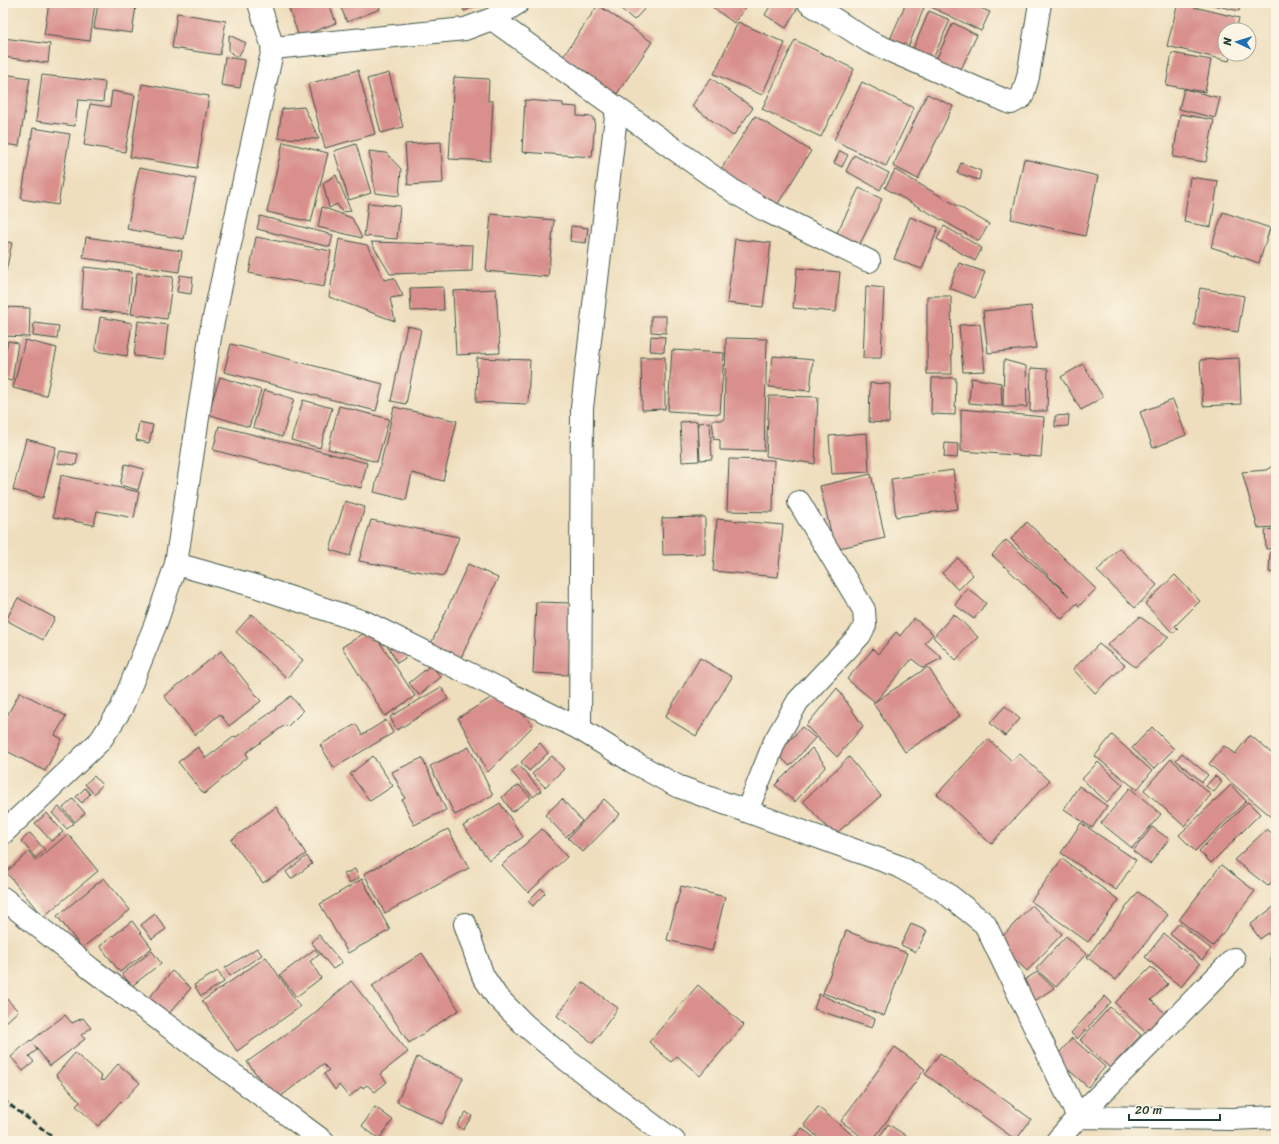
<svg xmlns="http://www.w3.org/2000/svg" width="1279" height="1144" font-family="Sriracha,sans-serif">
	<rect width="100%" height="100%" fill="#fcf5e5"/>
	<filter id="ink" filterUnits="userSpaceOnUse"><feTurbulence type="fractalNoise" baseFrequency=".025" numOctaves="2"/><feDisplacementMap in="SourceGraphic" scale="8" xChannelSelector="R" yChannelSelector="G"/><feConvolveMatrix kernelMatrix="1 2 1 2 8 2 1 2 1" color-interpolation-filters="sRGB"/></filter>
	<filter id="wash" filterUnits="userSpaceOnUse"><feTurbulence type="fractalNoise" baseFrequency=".012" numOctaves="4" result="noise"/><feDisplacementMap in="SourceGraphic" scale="16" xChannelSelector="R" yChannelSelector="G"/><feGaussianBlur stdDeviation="0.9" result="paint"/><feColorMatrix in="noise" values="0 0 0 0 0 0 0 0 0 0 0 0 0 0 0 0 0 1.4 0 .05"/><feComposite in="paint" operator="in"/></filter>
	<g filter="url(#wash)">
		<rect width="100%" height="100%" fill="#eedebd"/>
		<g id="blocks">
			<g fill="#d9908d">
				<path d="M49,3H95L90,41L44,35Z"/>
				<path d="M98,3H111L136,6L132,33L94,28Z"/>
				<path d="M287,3H329L336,23L299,37Z"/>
				<path d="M339,3H378L380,9L347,22Z"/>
				<path d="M461,3H483L464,11Z"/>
				<path d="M614,3H650L634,20Z"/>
				<path d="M707,3H749L734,23Z"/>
				<path d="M772,3H791L798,7L786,28L765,15Z"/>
				<path d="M906,3H913L924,8L906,52L888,44Z"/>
				<path d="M925,3H980L978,7L990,12L981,31L925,4Z"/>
				<path d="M1178,3L1239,18L1236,30H1225V54H1231L1229,61L1167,46Z"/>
				<path d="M1205,3H1241L1239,11Z"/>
				<path d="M598,5L652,42L614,98L560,61Z"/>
				<path d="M929,11L950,20L931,63L911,54Z"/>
				<path d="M177,13L226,21L220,55L172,48Z"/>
				<path d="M738,22L785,43L762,95L714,74Z"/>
				<path d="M953,23L977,35L958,76L934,64Z"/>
				<path d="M229,35L246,43L238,57L229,51Z"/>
				<path d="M3,38L50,44L48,63L3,57Z"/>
				<path d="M795,40L854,69L821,137L762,109Z"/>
				<path d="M1172,53L1211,60L1205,92L1166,85Z"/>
				<path d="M225,57L245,60L240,88L221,85Z"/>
				<path d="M358,70L375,134L325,148L308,84Z"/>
				<path d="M389,73L403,127L381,133L367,79Z"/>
				<path d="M3,74L30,78L19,146L3,144Z"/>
				<path d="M42,75L105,82L103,102L78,100L75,126L36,121Z"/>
				<path d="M454,77L489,79L488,101H493L490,161L449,159Z"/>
				<path d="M711,78L753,108L733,136L692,106Z"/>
				<path d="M862,82L914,108L886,166L834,140Z"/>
				<path d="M142,84L209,96L197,168L130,157Z"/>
				<path d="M1184,89L1220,98L1215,118L1179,109Z"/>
				<path d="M112,91L135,95L125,152L84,145L90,104L110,107Z"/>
				<path d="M927,94L953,106L918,179L893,166Z"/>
				<path d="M525,100L563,103V106L577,107V116L593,117V120H595L592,157L522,152Z"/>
				<path d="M304,107L319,139L278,138L282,109Z"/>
				<path d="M1180,114L1214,120L1206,162L1173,157Z"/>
				<path d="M755,116L811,151L774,210L718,174Z"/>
				<path d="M33,128L70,134L58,205L21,199Z"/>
				<path d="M283,142L328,153L311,222L267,212Z"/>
				<path d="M441,142L443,183L408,185L405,144Z"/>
				<path d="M356,144L371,193L349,200L334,151Z"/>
				<path d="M369,151L386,153L401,169L399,196L375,193Z"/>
				<path d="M840,151L848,155L842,167L834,163Z"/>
				<path d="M854,155L889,173L880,190L846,171Z"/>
				<path d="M1024,159L1098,176L1085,236L1011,219Z"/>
				<path d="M961,163L981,171L979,180L957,173Z"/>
				<path d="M139,168L196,179L184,239L127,229Z"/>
				<path d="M895,170L989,224L979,241L885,188Z"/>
				<path d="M336,175L351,211L342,212L337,204L329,208L323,183Z"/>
				<path d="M1190,177L1218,181L1211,227L1184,222Z"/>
				<path d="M859,188L882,199L858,248L835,237Z"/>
				<path d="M368,203L400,206L397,239L364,236Z"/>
				<path d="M322,207L352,218L362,238L318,227Z"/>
				<path d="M1223,212L1270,228L1259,263L1211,247Z"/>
				<path d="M491,214L554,220L548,277L486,271Z"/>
				<path d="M260,216L333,235L330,247L257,229Z"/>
				<path d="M910,217L938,228L922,269L894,259Z"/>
				<path d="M571,226L588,228L586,243L570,241Z"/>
				<path d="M944,226L982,248L975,261L937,239Z"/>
				<path d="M86,237L182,251L179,272L83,258Z"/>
				<path d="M256,237L331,251L324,287L249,273Z"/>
				<path d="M339,239L367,245L384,280L394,278L403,296L390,298L395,321L329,297Z"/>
				<path d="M735,239L771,243L763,307L727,303Z"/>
				<path d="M3,241L12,243L6,271L3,270Z"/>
				<path d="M371,242L473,245L472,271L390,274Z"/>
				<path d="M959,263L985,272L975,298L949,288Z"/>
				<path d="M84,267L132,272L128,314L81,309Z"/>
				<path d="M797,268L840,272L836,312L793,308Z"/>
				<path d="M137,273L173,277L167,319L131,314Z"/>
				<path d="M180,275L193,277L191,294L177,292Z"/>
				<path d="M866,286L884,288L881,358H863Z"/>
				<path d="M443,287L444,310L411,311L410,288Z"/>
				<path d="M1200,288L1244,296L1238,332L1194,325Z"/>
				<path d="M496,289L500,353L456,355L453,291Z"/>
				<path d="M927,296H951L952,374H927Z"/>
				<path d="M1031,306L1036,348L988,353L983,311Z"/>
				<path d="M3,307L30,308L29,337L3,336Z"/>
				<path d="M651,316H666V333L651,332Z"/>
				<path d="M100,317L132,323L127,356L95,351Z"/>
				<path d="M138,321L168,325L164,359L134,356Z"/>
				<path d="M34,323L59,326L57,339L33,336Z"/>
				<path d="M980,324L985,371L963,372L959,325Z"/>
				<path d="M407,326L421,329L406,404L391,401Z"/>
				<path d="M651,336L665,337L664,352L650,351Z"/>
				<path d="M726,338L767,339L764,451L720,450V440L714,439L712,420H724Z"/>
				<path d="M25,340L57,348L46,396L13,388Z"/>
				<path d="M8,341L18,343L12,381L3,379V352L5,353Z"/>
				<path d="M231,344L383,384L376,411L224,372Z"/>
				<path d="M672,350L724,353L720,414L668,411Z"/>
				<path d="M773,356L813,360L810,391L769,387Z"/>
				<path d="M641,357H665V409L642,410Z"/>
				<path d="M477,358L530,360L528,404L476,402Z"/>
				<path d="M1239,358L1241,404L1203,406L1200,360Z"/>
				<path d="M1004,360L1026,366L1027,407H1003Z"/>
				<path d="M1083,364L1103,397L1081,410L1061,377Z"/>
				<path d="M1031,368L1048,369L1047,411H1030Z"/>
				<path d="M220,377L261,390L249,427L208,414Z"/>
				<path d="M932,378H956L955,415L931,414Z"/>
				<path d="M971,378L1001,383L1002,406L969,403Z"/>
				<path d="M870,383L890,384L889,423L869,422Z"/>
				<path d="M264,390L294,399L282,437L253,427Z"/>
				<path d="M769,396L818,397L815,464L766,456Z"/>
				<path d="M303,400L332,408L320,448L291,440Z"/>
				<path d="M1173,400L1186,435L1153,448L1140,412Z"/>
				<path d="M339,406L389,419L377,462L328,449Z"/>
				<path d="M394,407L457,421L443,481L412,473L406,500L374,492Z"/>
				<path d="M961,409L1044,417L1041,457L961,451Z"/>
				<path d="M1069,415L1068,426L1055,427V416Z"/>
				<path d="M697,421L699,461L682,462L680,422Z"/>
				<path d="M139,422L153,425L149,443L136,440Z"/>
				<path d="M710,422L712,459L700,460L698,423Z"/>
				<path d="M219,426L367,463L361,488L213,450Z"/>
				<path d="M867,433L869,472L832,474L829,436Z"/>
				<path d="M26,439L56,447L43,498L13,490Z"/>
				<path d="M945,443L958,444L957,458L944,457Z"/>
				<path d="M60,451L78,454L76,465L57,463Z"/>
				<path d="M729,459L774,460L773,512L727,511Z"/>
				<path d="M125,464L144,469L138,490L120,485Z"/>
				<path d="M1276,464V527L1258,528L1242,472L1266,470Z"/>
				<path d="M953,470L958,509L896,517L891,479Z"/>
				<path d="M871,474L885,538L835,549L820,486Z"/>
				<path d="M61,475L139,492L134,518L97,511L94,525L53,517Z"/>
				<path d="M345,501L365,507L350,556L330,550Z"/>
				<path d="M705,517V554L663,555L662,518Z"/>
				<path d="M717,519L783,525L778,577L713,571Z"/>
				<path d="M371,520L459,537L444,576L359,561Z"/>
				<path d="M1027,522L1096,589L1079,606L1077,603L1062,619L992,555L1006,540L1069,596L1011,539Z"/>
				<path d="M1276,529V548L1266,549L1265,530Z"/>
				<path d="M1119,548L1157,585L1135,608L1097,571Z"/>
				<path d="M1270,552H1276V573L1269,572Z"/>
				<path d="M958,558L973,575L958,590L942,573Z"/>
				<path d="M468,564L498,578L459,662L429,648Z"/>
				<path d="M1175,575L1200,601L1175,626L1178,629L1173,633L1145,604Z"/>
				<path d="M967,588L986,603L974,619L955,605Z"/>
				<path d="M18,598L55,618L43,640L6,620Z"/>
				<path d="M536,602L571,603L569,675L533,673Z"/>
				<path d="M252,614L303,660L287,678L236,632Z"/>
				<path d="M954,614L978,637L956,660L933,637Z"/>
				<path d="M1140,617L1169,637L1135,667L1107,645Z"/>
				<path d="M914,618L933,634L925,643L942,658L923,668L912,659L875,702L847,679L873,649L878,654L896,632L900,636Z"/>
				<path d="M371,629L415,696L385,716L342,647Z"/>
				<path d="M385,640L414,653L397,663Z"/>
				<path d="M1099,644L1125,665L1095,693L1073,669Z"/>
				<path d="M221,651L261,701L229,726L220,714L195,735L164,696Z"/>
				<path d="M700,658L732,677L696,736L665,717Z"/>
				<path d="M431,665L441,677L419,695L409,683Z"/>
				<path d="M928,667L960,716L905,752L873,703Z"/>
				<path d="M441,687L448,699L397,730L390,717Z"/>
				<path d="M837,688L863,726L837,757L806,726Z"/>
				<path d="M502,691L533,726L488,772L458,718Z"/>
				<path d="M20,692L66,716L55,735L62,739L45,771L3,749V723Z"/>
				<path d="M291,696L303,711L287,727L285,725L246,753L248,757L204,794L178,762L198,747L206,758L235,736L236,737L276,709L275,708Z"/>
				<path d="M1005,706L1020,719L1005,736L990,723Z"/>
				<path d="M386,720L393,733L334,768L320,745L356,724L362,735Z"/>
				<path d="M802,727L815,738L790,766L777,754Z"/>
				<path d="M1152,727L1174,749L1154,769L1132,748Z"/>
				<path d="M1112,735L1152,771L1137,790L1095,756Z"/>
				<path d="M1250,735L1276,757V813L1272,817L1209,764L1224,746L1235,754Z"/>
				<path d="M988,739L1012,761L1019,753L1049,781L991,844L937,794Z"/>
				<path d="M540,743L548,753L529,771L521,762Z"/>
				<path d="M469,747L493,795L455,815L430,766Z"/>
				<path d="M812,748L826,766L795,802L775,785Z"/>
				<path d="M1182,753L1208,775L1202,782L1176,760Z"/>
				<path d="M373,756L393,786L370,801L350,774Z"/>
				<path d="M552,756L564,769L545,787L532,774Z"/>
				<path d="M849,757L881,796L834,835L803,801Z"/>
				<path d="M422,758L446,810L414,825L402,800L405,798L392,772Z"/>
				<path d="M1171,759L1211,795L1184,826L1144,790Z"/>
				<path d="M1098,762L1123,785L1107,802L1082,779Z"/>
				<path d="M519,765L541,791L533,797L511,771Z"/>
				<path d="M94,776L102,785L94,794L85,784Z"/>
				<path d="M1215,776L1222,782L1214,792L1206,786Z"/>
				<path d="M519,785L531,798L512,812L502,797Z"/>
				<path d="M1231,785L1246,801L1195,851L1179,835Z"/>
				<path d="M1079,786L1107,806L1092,828L1064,809Z"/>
				<path d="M85,788L90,794L82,803L76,797Z"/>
				<path d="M1130,788L1161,814L1132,848L1101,823Z"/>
				<path d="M73,799L85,813L75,822L63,808Z"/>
				<path d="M562,799L582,821L566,837L545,815Z"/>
				<path d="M604,799L620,814L583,852L568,838Z"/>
				<path d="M1248,802L1260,814L1211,863L1199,851Z"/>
				<path d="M500,803L523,837L489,860L463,826Z"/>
				<path d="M59,807L74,823L67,829L52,813Z"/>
				<path d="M276,807L306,854L263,883L231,840Z"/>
				<path d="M47,813L63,832L51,841L35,823Z"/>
				<path d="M1081,823L1136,860L1116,890L1061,853Z"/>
				<path d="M1152,827L1169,839L1150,864L1133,851Z"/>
				<path d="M448,829L469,868L385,913L364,874Z"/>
				<path d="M542,829L567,857L528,893L502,865Z"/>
				<path d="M1267,829L1276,837V877L1268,886L1234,860Z"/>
				<path d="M30,833L45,850L36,858L21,841Z"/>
				<path d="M68,834L98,871L43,917L6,872L29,852L36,861Z"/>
				<path d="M307,856L312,864L291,879L286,872Z"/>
				<path d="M1062,859L1119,900L1088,942L1031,901Z"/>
				<path d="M1221,865L1255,891L1213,946L1179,920Z"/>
				<path d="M355,869L359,878L349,883L344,874Z"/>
				<path d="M104,878L130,910L82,948L57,916Z"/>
				<path d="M362,879L390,930L348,953L320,904Z"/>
				<path d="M681,886L725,897L712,951L667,940Z"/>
				<path d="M541,888L545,893L533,906L528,901Z"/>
				<path d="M1138,892L1168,915L1116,980L1087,957Z"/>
				<path d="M1032,905L1062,934L1027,971L997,942Z"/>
				<path d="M1276,905V941L1275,942L1268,933L1260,939L1250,925Z"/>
				<path d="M155,914L166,929L152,939L141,925Z"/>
				<path d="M132,921L152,948L120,972L100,946Z"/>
				<path d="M1179,923L1211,949L1202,960L1170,934Z"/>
				<path d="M911,924L927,931L916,952L901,945Z"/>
				<path d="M846,931L907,953L884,1016L823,993Z"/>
				<path d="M1164,934L1200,964L1181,987L1145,957Z"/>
				<path d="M319,935L342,963L333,969L311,942Z"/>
				<path d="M1066,936L1086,954L1056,987L1036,969Z"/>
				<path d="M1271,946H1276V995H1272Z"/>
				<path d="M257,948L262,955L230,976L225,968Z"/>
				<path d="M315,949L319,955L310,961L321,978L296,997L280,975Z"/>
				<path d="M152,951L161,963L132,986L122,974Z"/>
				<path d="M422,953L459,1010L409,1043L372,986Z"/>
				<path d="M266,957L300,1007L237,1051L202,1001Z"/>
				<path d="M1151,967L1168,984L1151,1000L1169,1017L1150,1037L1115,1003Z"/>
				<path d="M172,971L191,988L166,1017L147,1000Z"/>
				<path d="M218,971L224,982L201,996L194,985Z"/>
				<path d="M1037,972L1054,988L1030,1004L1018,984Z"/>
				<path d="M351,981L408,1052L380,1074L387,1082L375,1092L367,1085L363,1088L362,1086L349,1097L339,1085L335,1090L324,1074L329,1070L323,1064L276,1100L247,1062L310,1017Z"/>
				<path d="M582,982L618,1008L593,1043L557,1016Z"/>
				<path d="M698,985L744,1025L700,1076L677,1056L671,1062L649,1042Z"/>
				<path d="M819,994L875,1019L872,1028L814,1009Z"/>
				<path d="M3,995L18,1011L3,1025Z"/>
				<path d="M1105,996L1111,1002L1077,1039L1071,1033Z"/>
				<path d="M1110,1007L1141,1035L1110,1068L1080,1040Z"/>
				<path d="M65,1015L72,1023L83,1018L91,1028L81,1035L85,1039L50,1066L34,1045L37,1050L29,1056L34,1062L23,1071L11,1057L30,1040L31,1041Z"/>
				<path d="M1072,1038L1105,1067L1088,1087L1055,1058Z"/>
				<path d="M895,1047L925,1069L872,1141H867L841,1121Z"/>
				<path d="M75,1053L102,1077L100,1079L103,1081L118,1064L140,1083L122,1102L121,1101L98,1126L76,1106L80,1102L56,1075Z"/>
				<path d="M940,1053L1031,1119L1016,1140L925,1074Z"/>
				<path d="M417,1057L463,1078L442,1124L397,1102Z"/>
				<path d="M375,1107L393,1120L379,1139L362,1126Z"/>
				<path d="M818,1107L860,1141H822L804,1125Z"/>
				<path d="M466,1112L472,1116L463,1130L457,1125Z"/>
				<path d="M888,1124L908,1137L905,1141H877Z"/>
				<path d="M802,1128L818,1141H792Z"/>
			</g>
		</g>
	</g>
	<g filter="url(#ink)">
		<use href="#blocks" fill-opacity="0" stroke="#3e5549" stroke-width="1"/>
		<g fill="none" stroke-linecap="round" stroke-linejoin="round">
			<defs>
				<g id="minor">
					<path d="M259,3L273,48"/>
					<path d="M518,3L492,19L465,29L273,48L211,331L176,564L255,586L367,623L580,729L633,762L677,786L898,866L942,890L985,924L1078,1117L1234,959"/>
					<path d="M809,3L870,42L1011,103L1022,97L1028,77L1040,3"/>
					<path d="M492,19L736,193L761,208L869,261"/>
					<path d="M580,729L582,408L617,108"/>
					<path d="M747,811L775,741L798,701L860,635L865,625L864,610L799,502"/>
					<path d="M3,833L100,741L121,709L156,623L176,564"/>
					<path d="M3,898L91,969L323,1141"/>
					<path d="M465,924L483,976L497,997L525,1025L568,1061L674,1141"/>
					<path d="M1057,1141L1078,1117L1232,1119L1276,1117"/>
				</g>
			</defs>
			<use href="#minor" stroke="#3e5549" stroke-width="24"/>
			<use href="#minor" stroke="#fff" stroke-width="22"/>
			<path stroke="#1f3d34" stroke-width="3" stroke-dasharray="6 3" stroke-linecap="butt" d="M3,1100L59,1141"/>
		</g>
	</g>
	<rect width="1279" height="1144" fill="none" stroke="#fcf5e5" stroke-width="16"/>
	<g transform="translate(1237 42) rotate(274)"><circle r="19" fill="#fcf5e5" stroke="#a4ab9e"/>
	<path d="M0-3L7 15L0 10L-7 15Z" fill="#1f6fb2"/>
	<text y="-6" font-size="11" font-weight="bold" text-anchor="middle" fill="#1f3d34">N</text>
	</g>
	<path d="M1129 1114v6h91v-6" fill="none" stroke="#1f3d34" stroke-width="2"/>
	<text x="1135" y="1114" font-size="12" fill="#1f3d34" stroke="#fcf5e5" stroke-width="3" paint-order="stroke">20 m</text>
</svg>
